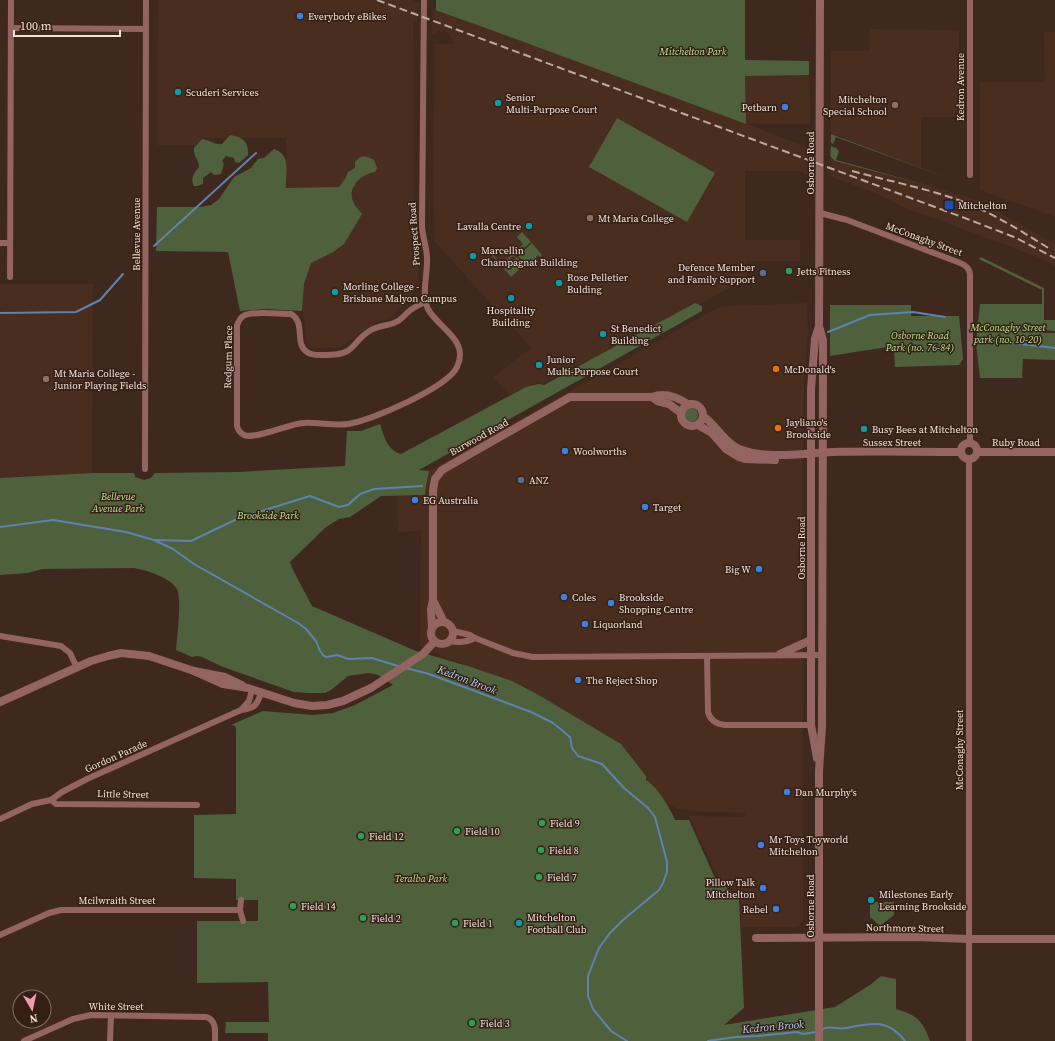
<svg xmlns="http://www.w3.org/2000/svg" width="1055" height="1041" font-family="'Source Serif 4',serif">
	<rect width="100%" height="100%" fill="#3f291f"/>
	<g fill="#492d1f">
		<path d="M158,0H412L419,3L417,21L413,24L414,236L419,253L417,288L406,302L390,318L377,322L339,348H311L307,344L302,304L304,284L332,188H286V138H201L200,145H157Z"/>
		<path d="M434,9L746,124L745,75H809L810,124H747L809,148V176L798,171H745V240H800V261H747V278L593,364L587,361L542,384L539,381L511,397L493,377L531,348L435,242L433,180L435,44L454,43L449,34L442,30L432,35V23Z"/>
		<path d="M870,29L959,30V117H921V168L831,134V51H869Z"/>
		<path d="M1044,32H1055V217L980,190V82H1045Z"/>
		<path d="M830,156L836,161L934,187L959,195L965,196L975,200H978L1055,244V266L1040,258L906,208L878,194L832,177Z"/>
		<path d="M0,284H93L92,473L0,478Z"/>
		<path d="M807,303L808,332L804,382L802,476L803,922L796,927H741V896L717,876L689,816L745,817V813L703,812L678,809L669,805L664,801L652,783L646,780V776L621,744L525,687L434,653L420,646L421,531L398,532L397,496L425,495L426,486L429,471L441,464L713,310L724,306H732Z"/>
	</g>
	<g fill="#4f603c">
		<path d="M436,0H745V60L809,61V75L745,76L746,124L491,30L438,11L436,10Z"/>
		<path d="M617,118L715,173L687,222L589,167Z"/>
		<path d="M831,134L953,180L836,137L833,144L831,143Z"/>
		<path d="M230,135C242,137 249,141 248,155L239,163L235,162L234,158L226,156L222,161L224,164L221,174L214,175L211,172L203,178V184L197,186H194C190,178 194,173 199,167C199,159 193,157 194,148L202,139C210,140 215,145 222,144Z"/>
		<path d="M831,146L836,148L839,151L836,160L934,187L835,161L830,156Z"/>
		<path d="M274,149C292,155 285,173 286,188L339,187L345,179L348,172L355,168V162C361,154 366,156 374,160L377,168L375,172C364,173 349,185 352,198C353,204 358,209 362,214L344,244L333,252L311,263L304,284L302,311L267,309L240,311L228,252L156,251L157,207H200L211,205L219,199L234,177L251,168L258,159L264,158Z"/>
		<path d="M522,232L531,242L524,248L523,246L518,250L520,252L514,257L513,256L510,258L511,260L508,263L506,262L504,264L505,265L503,267L492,256L496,252L497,253L494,256L501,264L505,261L523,244L517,237Z"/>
		<path d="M532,243L542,255L540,257L538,255L536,257L537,259L534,263L530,259L525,263L518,256Z"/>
		<path d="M517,257L524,265L511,277L504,269Z"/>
		<path d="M981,257L1044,288V320H1055V331L1043,330V333H1055V360L1023,359L1022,378H980L976,344L980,304H1042V290L979,259Z"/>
		<path d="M695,303L702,306V311L419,470L429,471L426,486L425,495L381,496L350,517L339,519L326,527L290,562L293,570L312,606L416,651L468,666L512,681L537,694L621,744L646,776V780C657,786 670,808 675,820H689L714,876L739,899L744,1008L724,1025L835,1007L870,985L881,976L896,979V1009C917,1015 923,1021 930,1041H268V1033H225L226,1022H269L268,982L197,983V921H258V900H236V879L194,878V815L236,814V729L235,726L231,725L263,711L313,715L333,713L355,705L393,685L378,675L369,673L348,676L331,690L325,693H309L294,692L223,667L202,657L198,656L192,657L176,650C177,638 182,599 177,589C171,578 146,570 134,568L42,569L28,573L0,575V478L92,473H134L135,477L144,480L151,478L155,473L238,472L345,466L347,431H361L380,424C384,436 387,450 401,454L526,387L538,384L544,385Z"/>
		<path d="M830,305H911V316H959L963,359L959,365L895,367L894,346L830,356Z"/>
		<circle cx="691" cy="415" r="7"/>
		<path d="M870,902H894V915L880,926L870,917Z"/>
	</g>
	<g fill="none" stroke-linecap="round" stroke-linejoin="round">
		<g stroke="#5d83ae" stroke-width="2">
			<path d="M154,246L256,153"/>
			<path d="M0,313L76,312L100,300L123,274"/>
			<path d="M828,332L870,315L913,312L945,317"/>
			<path d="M978,339L1055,348"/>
			<path d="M0,527L53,520L126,532L154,540L173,549L194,564L298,623L306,629L316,641L320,651L324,656L327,657L337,655L349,659L372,658L398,666"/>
			<path d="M155,540L191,541L239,518L310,496L339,507L348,505L360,494L374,489L422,486"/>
			<path d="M406,668L429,674L531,712L553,723L570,737L572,748L578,756L602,764L624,788L648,808L655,817L667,862V872L663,883L659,890L623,920L610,933L599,948L588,976V996L593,1009L611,1031L627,1041"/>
			<path d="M822,1029C832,1025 837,1030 846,1028C871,1023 888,1018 905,1041"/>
			<path d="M708,1041L736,1037L758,1036L797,1032L803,1034L816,1032"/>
		</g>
		<g stroke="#936461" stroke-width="6">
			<path d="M424,0L422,225C422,236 427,247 427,258C428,273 421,294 428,309C438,328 470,340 457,367C448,387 371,421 348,424C333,426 318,422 303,423C289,424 254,440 244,435C240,433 238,430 237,426V325C239,321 240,317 245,315C256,311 278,314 291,314C306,322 294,344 307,352C312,356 319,355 325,355C358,355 349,343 371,330C380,325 390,326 398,321C403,318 407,312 412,309C416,306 421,304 426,302"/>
			<path d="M11,28L145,29"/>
			<path d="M970,175V0"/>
			<path d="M820,213L847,220L955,261C963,264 969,266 970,274V443"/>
			<path d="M0,243H10"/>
			<path d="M10,277L11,0"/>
			<path d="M145,469L146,0"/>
			<path d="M453,631L470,635L475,638L513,653L533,657L822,655"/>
			<path d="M0,636L61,646L70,653L77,668"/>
			<path d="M450,641C459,643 467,642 475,638"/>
			<path d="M707,656L708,712C710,720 716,724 725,725H811"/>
			<path d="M241,710L249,701L252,690"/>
			<path d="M51,800L56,804L197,805"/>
			<path d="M0,819L32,804L51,800L62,792L87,779L241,710C254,708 257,706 261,693"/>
			<path d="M241,900L240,910L243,921"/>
			<path d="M0,935L49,913L61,910H240"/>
			<path d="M24,1041L73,1019L91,1015L206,1017C217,1020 215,1032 215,1041"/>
			<path d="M110,1041L111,1016"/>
			<path d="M969,1041V460"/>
		</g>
		<g stroke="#936461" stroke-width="8">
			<path d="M652,397L657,401L669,404L681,413"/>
			<circle cx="692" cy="415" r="11"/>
			<path d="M703,416C716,425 725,443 739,449C768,460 803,453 833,452C875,451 918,452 960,452"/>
			<path d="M698,425L712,433L726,449L739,457L745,459L775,460"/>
			<circle cx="969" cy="451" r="8"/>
			<path d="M977,452H1055"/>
			<path d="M433,600L444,622"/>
			<circle cx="442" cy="633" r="11"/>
			<path d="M432,628L431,609L433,600V490L435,479L442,470L570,397H652C665,392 677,397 688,404"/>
			<path d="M780,654L811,640"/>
			<path d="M194,671L223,684L248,688L294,703L312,706L327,705L343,701L371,688L423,654L434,642"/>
			<path d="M0,702L91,661L108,656L121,653L149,656L194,671L225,677L242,685"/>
			<path d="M817,758L811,725V389L815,339L819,326"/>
			<path d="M756,938L917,937L968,939H1055"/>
			<path d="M819,1041V771L822,726L823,375V340L819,326L820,0"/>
		</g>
		<g stroke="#bbaaa2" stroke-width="2" stroke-dasharray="8 4" stroke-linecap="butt">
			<path d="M377,0L970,220L1014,237L1055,258"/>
			<path d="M852,171C888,181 926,188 961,201C993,213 1021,231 1050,249"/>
		</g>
	</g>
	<g fill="#3f7fe0" stroke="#351f15" stroke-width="1.5">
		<circle cx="300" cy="16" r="4"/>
		<circle cx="785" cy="107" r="4"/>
		<circle cx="565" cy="451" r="4"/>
		<circle cx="415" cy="500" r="4"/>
		<circle cx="645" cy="507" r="4"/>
		<circle cx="759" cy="569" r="4"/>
		<circle cx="564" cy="597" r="4"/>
		<circle cx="611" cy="603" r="4"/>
		<circle cx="585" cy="624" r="4"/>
		<circle cx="578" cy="680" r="4"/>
		<circle cx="787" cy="792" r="4"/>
		<circle cx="761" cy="845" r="4"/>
		<circle cx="763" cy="888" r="4"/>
		<circle cx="776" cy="909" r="4"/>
	</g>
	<g fill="#0f9aa8" stroke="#351f15" stroke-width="1.5">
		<circle cx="178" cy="92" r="4"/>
		<circle cx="498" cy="103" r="4"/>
		<circle cx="529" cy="226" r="4"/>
		<circle cx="473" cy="256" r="4"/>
		<circle cx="559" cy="283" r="4"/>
		<circle cx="335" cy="292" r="4"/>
		<circle cx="511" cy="298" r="4"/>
		<circle cx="603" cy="334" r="4"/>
		<circle cx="539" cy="365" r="4"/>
		<circle cx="864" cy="429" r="4"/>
		<circle cx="871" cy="900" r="4"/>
		<circle cx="519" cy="923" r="4"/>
	</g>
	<g fill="#8d6e63" stroke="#351f15" stroke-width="1.5">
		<circle cx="895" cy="105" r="4"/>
		<circle cx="590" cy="218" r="4"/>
		<circle cx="46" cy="379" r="4"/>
	</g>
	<rect fill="#1a4fb4" stroke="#351f15" stroke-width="1.5" x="944" y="200" width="10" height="10" rx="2"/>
	<g fill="#2e9e5b" stroke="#351f15" stroke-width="1.5">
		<circle cx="789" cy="271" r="4"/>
		<circle cx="542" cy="823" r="4"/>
		<circle cx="457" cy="831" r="4"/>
		<circle cx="361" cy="836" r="4"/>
		<circle cx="541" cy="850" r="4"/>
		<circle cx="539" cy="877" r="4"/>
		<circle cx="293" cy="906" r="4"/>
		<circle cx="363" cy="918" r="4"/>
		<circle cx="455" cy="923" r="4"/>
		<circle cx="472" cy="1023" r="4"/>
	</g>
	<g fill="#5c6f8a" stroke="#351f15" stroke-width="1.5">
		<circle cx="763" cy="273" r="4"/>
		<circle cx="521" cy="480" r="4"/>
	</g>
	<g fill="#e8710a" stroke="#351f15" stroke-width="1.5">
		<circle cx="776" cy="369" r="4"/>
		<circle cx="778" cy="428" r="4"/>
	</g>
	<g text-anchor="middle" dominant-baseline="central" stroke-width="3" stroke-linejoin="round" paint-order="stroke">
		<g font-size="10" fill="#f3e4dd" stroke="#351f15" text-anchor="start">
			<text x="308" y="16">Everybody eBikes</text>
			<text x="186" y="92">Scuderi Services</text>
			<text x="506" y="97">Senior<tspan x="506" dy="12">Multi-Purpose Court</tspan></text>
			<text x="887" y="99" text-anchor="end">Mitchelton<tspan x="887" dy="12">Special School</tspan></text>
			<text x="777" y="107" text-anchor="end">Petbarn</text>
			<text x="958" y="205">Mitchelton</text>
			<text x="598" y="218">Mt Maria College</text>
			<text x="521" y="226" text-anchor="end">Lavalla Centre</text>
			<text x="481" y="250">Marcellin<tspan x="481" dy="12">Champagnat Building</tspan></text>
			<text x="755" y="267" text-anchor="end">Defence Member<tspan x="755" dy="12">and Family Support</tspan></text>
			<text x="797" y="271">Jetts Fitness</text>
			<text x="567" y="277">Rose Pelletier<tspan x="567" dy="12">Bulding</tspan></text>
			<text x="343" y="286">Morling College -<tspan x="343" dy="12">Brisbane Malyon Campus</tspan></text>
			<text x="511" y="310" text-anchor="middle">Hospitality<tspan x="511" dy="12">Building</tspan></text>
			<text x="611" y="328">St Benedict<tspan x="611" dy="12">Building</tspan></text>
			<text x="547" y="359">Junior<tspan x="547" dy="12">Multi-Purpose Court</tspan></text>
			<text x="784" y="369">McDonald's</text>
			<text x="54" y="373">Mt Maria College -<tspan x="54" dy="12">Junior Playing Fields</tspan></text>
			<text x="786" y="422">Jayliano's<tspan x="786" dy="12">Brookside</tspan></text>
			<text x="872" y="429">Busy Bees at Mitchelton</text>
			<text x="573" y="451">Woolworths</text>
			<text x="529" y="480">ANZ</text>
			<text x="423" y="500">EG Australia</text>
			<text x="653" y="507">Target</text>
			<text x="751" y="569" text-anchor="end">Big W</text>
			<text x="572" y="597">Coles</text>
			<text x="619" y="597">Brookside<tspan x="619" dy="12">Shopping Centre</tspan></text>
			<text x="593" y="624">Liquorland</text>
			<text x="586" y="680">The Reject Shop</text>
			<text x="795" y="792">Dan Murphy's</text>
			<text x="550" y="823">Field 9</text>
			<text x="465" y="831">Field 10</text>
			<text x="369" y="836">Field 12</text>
			<text x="769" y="839">Mr Toys Toyworld<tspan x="769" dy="12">Mitchelton</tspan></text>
			<text x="549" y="850">Field 8</text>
			<text x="547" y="877">Field 7</text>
			<text x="755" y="882" text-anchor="end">Pillow Talk<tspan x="755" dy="12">Mitchelton</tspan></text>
			<text x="879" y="894">Milestones Early<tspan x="879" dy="12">Learning Brookside</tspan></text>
			<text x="301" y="906">Field 14</text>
			<text x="768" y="909" text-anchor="end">Rebel</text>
			<text x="527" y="917">Mitchelton<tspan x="527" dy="12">Football Club</tspan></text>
			<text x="371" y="918">Field 2</text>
			<text x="463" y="923">Field 1</text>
			<text x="480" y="1023">Field 3</text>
		</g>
		<g font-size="10" font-style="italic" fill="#bfe498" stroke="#351f15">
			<text x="693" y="51">Mitchelton Park</text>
			<text x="1008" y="327">McConaghy Street<tspan x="1008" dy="12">park (no. 10-20)</tspan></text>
			<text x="920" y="335">Osborne Road<tspan x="920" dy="12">Park (no. 76-84)</tspan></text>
			<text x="118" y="496">Bellevue<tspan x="118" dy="12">Avenue Park</tspan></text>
			<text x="268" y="515">Brookside Park</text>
			<text x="421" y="878">Teralba Park</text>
		</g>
		<g font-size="10" fill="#f3e4dd" stroke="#351f15">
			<text transform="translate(960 87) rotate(-90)">Kedron Avenue</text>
			<text transform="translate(810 163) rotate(-90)">Osborne Road</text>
			<text transform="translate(136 234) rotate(-90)">Bellevue Avenue</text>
			<text transform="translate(414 234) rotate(-94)">Prospect Road</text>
			<text transform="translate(924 239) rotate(20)">McConaghy Street</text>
			<text transform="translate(228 357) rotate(-89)">Redgum Place</text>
			<text transform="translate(479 437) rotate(-29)">Burwood Road</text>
			<text x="892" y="442">Sussex Street</text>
			<text x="1016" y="442">Ruby Road</text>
			<text transform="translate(801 548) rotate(-90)">Osborne Road</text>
			<text transform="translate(959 750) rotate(-90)">McConaghy Street</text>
			<text transform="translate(116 756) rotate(-24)">Gordon Parade</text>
			<text transform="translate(123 794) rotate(1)">Little Street</text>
			<text x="117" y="900">Mcilwraith Street</text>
			<text transform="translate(810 906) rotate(-90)">Osborne Road</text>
			<text transform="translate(905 928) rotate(1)">Northmore Street</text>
			<text x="116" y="1006">White Street</text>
		</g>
		<g font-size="11" font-style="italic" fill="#b0d2f8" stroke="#351f15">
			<text transform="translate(467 680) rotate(21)">Kedron Brook</text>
			<text transform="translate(773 1027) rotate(-5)">Kedron Brook</text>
		</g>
	</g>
	<g transform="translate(32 1009) rotate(171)"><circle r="19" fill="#351f15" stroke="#816e65"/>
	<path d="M0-3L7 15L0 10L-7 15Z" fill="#f29aad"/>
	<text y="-6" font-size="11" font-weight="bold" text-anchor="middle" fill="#f3e4dd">N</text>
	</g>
	<path d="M14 30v6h106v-6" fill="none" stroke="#f3e4dd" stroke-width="2"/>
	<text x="20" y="30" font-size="12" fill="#f3e4dd" stroke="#351f15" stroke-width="3" paint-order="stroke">100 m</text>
</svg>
